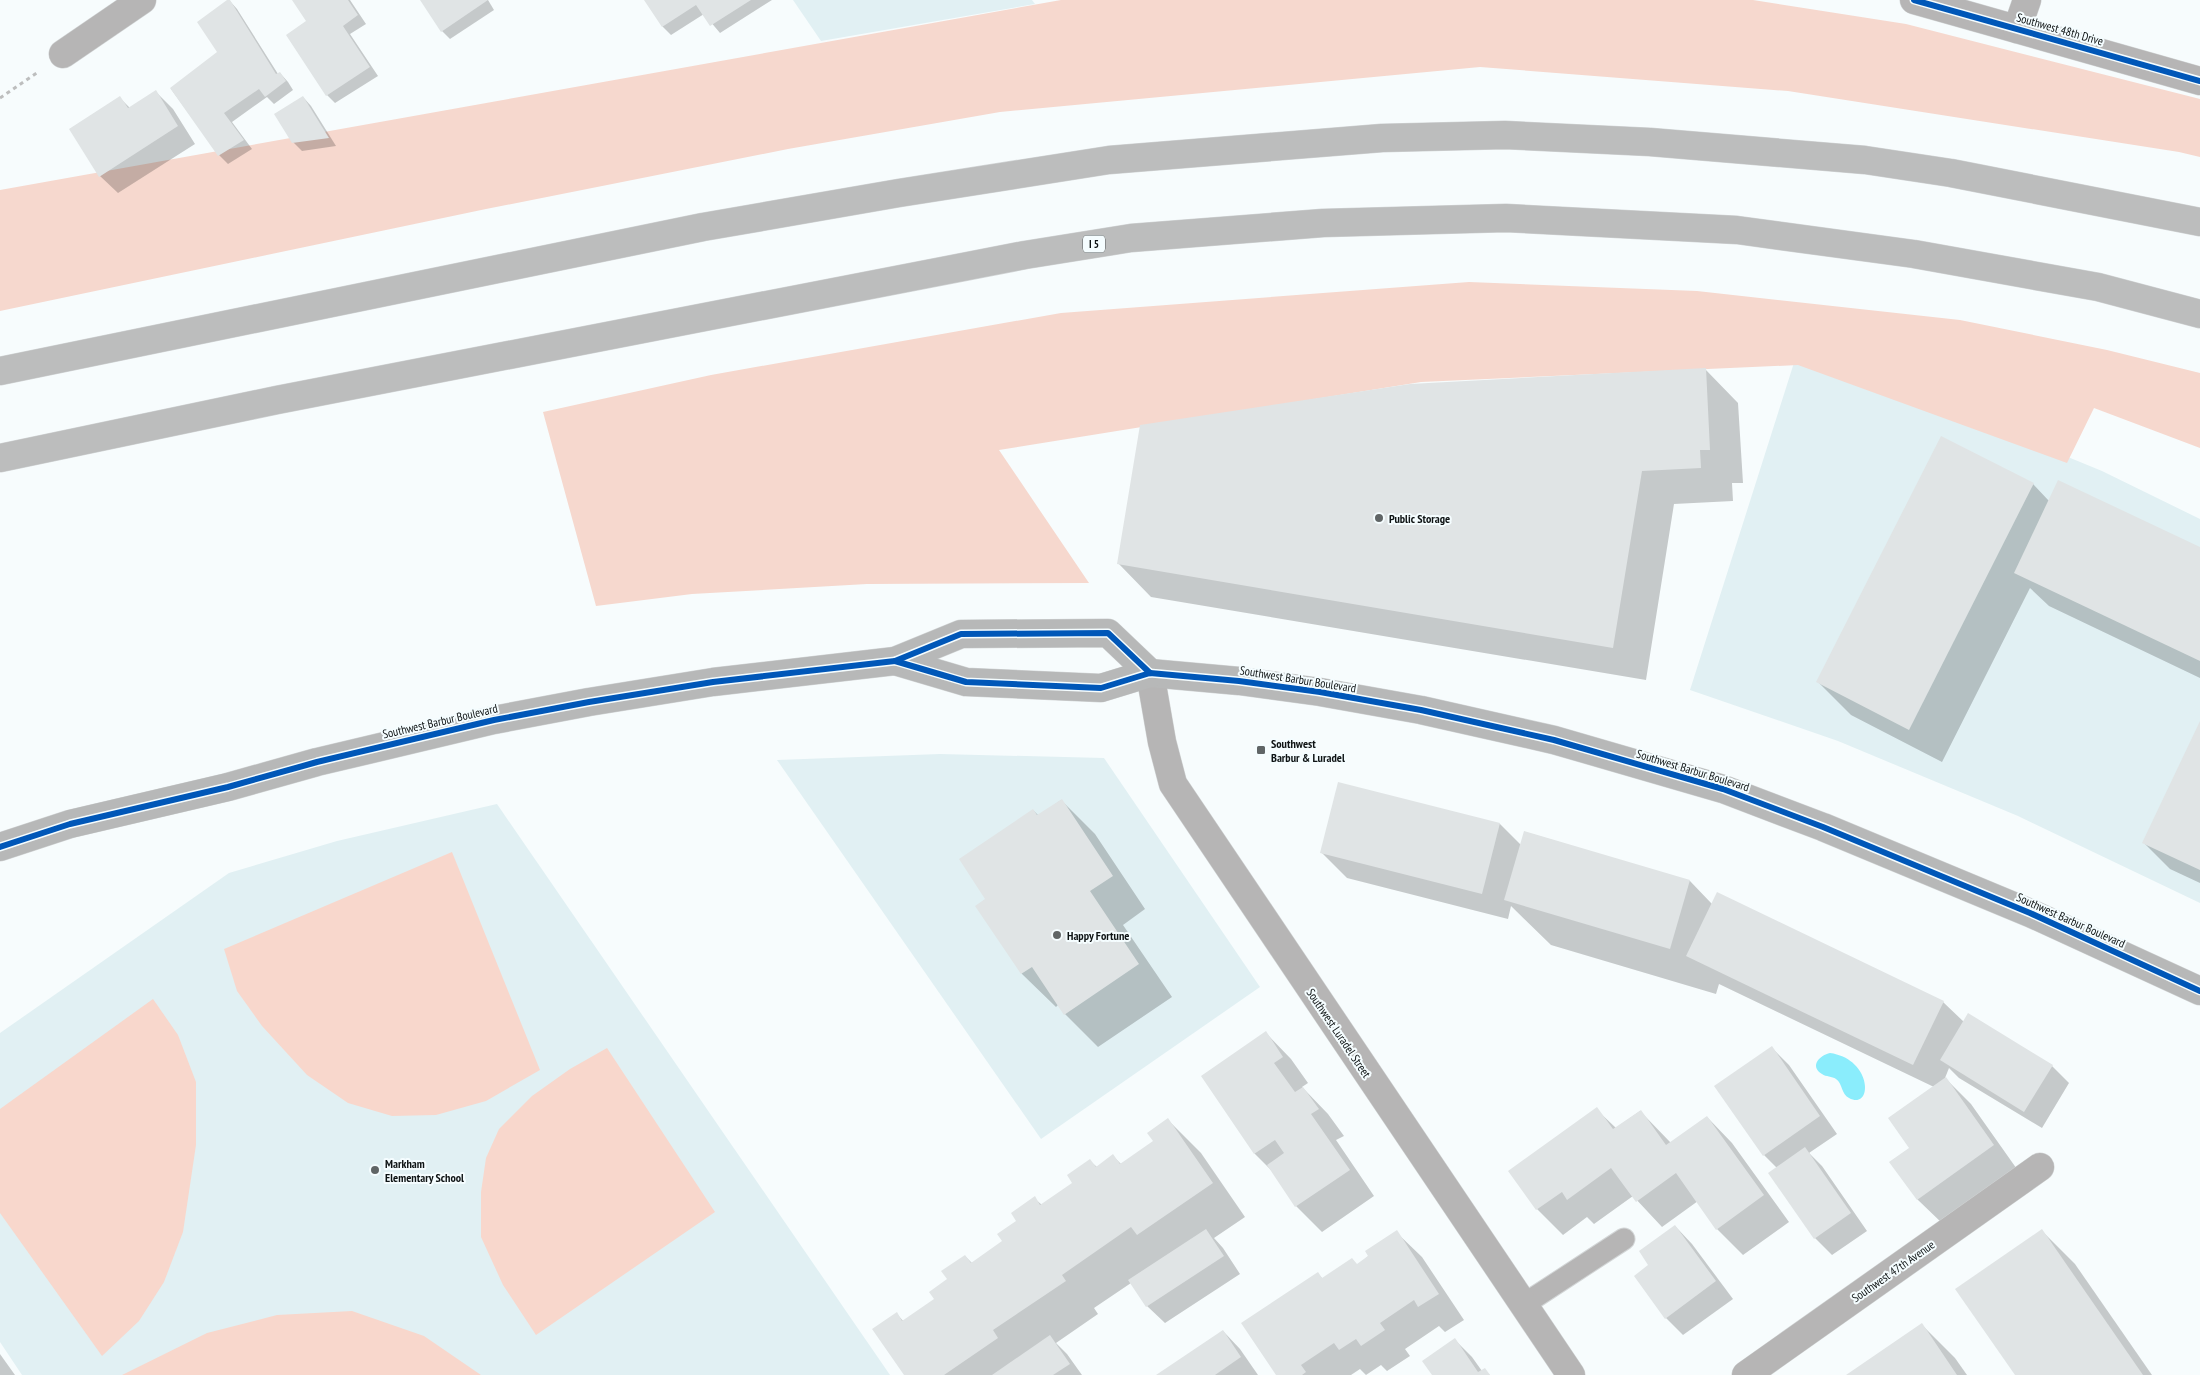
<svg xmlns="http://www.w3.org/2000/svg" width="2200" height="1375" font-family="'PT Sans Narrow',sans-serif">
	<rect width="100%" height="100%" fill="#f7fcfd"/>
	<g fill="#e1f0f3">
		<path d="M793,0H1032L1035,4L821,41Z"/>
		<path d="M1799,347L2102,471L2200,519V903L2018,816L1838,741L1690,690Z"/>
		<path d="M940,754L1104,758L1260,987L1041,1139L777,760Z"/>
		<path d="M497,804L890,1375H22L0,1342V1033L229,873L337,841Z"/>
	</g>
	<g fill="#f8d7cc">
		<path d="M452,852L540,1070L486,1101L436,1115L392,1116L348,1103L307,1075L262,1026L237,991L224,949Z"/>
		<path d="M153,999L178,1035L196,1082V1145L183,1232L164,1282L139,1321L102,1356L0,1213V1109Z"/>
		<path d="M607,1048L715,1212L536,1335L503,1285L481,1237V1192L486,1158L499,1129L532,1096L570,1069Z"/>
		<path d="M352,1311L424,1336L481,1375H122L207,1333L277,1315Z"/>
	</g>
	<g fill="#f6d8ce">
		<path d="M1061,0H1753L1906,24L2200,99V157L2179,152L1788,91L1480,67L1000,112L788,149L486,209L0,311V190Z"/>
		<path d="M1469,282L1697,291L1960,320L2107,350L2200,373V448L2094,408L2067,463L1798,365L1421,382L999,450L1089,583L867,584L692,594L596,606L543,412L711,375L1061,313Z"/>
	</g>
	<path fill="#8aedfc" d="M1830,1053C1873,1059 1873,1111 1849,1098C1841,1094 1843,1084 1836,1079C1832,1076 1826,1077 1822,1074C1809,1066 1820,1055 1830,1053Z"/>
	<g fill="#0003">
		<path d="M229,0L237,9L278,74L280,73L288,82L293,90L274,104L267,97L232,122L252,149L228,164L219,155L171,89L219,53Z"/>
		<path d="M293,0H350L366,24L350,34L378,76L335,103L327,95L308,22Z"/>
		<path d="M421,0H488L494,10L450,39L442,31Z"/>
		<path d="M646,0H772L720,33L704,14L671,35L663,27Z"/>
		<path d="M156,92L173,109L195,144L118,193L100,176L120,98L130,108Z"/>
		<path d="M303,97L311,106L336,146L302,151L293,142Z"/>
		<path d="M1705,369L1738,403L1743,483H1732L1733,501L1674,504L1646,680L1151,597L1118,563Z"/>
		<path d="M2033,484L2049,501L2200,548V678L2049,606L2030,588L1942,762L1851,715L1818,682Z"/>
		<path d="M2200,724V883L2170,869L2144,843Z"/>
		<path d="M1061,800L1095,834L1145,909L1123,925L1172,997L1098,1047L1065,1014L1058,1005L1056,1007L1022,974L977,906L986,899L1033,810L1039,816Z"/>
		<path d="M1500,824L1521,845L1525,832L1690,881L1712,904L1943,1002L1964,1022L2052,1066L2069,1083L2042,1128L1959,1078L1949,1068L1945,1078L1971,1104L2019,1172L1944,1225L1918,1200L1891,1162L1911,1148L1934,1087L1719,984L1716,994L1551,945L1511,906L1508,919L1347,878L1322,853Z"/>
		<path d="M1266,1033L1291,1059L1308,1083L1302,1087L1328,1114L1344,1136L1336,1140L1374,1196L1322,1232L1296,1206L1272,1171L1255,1154L1202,1076Z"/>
		<path d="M1772,1048L1789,1065L1837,1134L1809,1153L1822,1166L1867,1231L1832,1255L1815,1238L1777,1168L1764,1155Z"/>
		<path d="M1596,1109L1616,1128L1640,1111L1671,1143L1707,1117L1732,1143L1789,1222L1743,1255L1717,1229L1698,1201L1662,1227L1633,1196L1594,1224L1587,1217L1563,1235L1537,1209L1510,1171Z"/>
		<path d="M1168,1120L1201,1153L1245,1217L1214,1238L1223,1248L1240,1274L1165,1323L1147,1306L1131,1283L1094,1308L1098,1314L1056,1343L1067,1354L1082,1375H905L897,1314L904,1322L936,1300L965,1256L972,1263L1004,1242L1034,1198L1042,1205L1074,1183L1090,1161L1097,1167L1113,1156L1121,1164L1155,1142Z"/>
		<path d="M1675,1226L1692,1244L1733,1299L1683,1335L1666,1318L1650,1265Z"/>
		<path d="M2042,1231L2075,1264L2152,1375H2016Z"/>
		<path d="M1396,1232L1422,1257L1464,1320L1445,1332L1439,1326L1405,1349L1410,1356L1387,1371L1381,1365L1366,1375L1360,1369L1351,1375H1278L1317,1273L1323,1279L1358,1265Z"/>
		<path d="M1922,1325L1955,1358L1967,1375H1849Z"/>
		<path d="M1223,1331L1240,1349L1258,1375H1158Z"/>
		<path d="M1455,1340L1472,1357L1482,1371L1490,1375H1433Z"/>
		<path d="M0,1354L15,1375H0Z"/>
	</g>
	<g fill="#e0e4e5">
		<path d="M227,0H230L276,74L280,72L286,81L265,97L259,89L224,113L244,140L218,156L170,88L217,52L197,22Z"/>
		<path d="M292,0H348L358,15L343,26L370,67L326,96L286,35L306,21Z"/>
		<path d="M420,0H488L441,32Z"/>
		<path d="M644,0H751L710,26L696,5L662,27Z"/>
		<path d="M156,90L178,126L99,177L69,129L120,96L128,108Z"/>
		<path d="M303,96L329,138L292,143L274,114Z"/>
		<path d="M1706,368L1710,450H1700L1701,468L1642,471L1613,648L1117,564L1140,425L1410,384Z"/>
		<path d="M1941,436L2034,483L1909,730L1816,682Z"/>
		<path d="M2058,480L2200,547V661L2014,573Z"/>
		<path d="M2200,721V870L2142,843Z"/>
		<path d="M1338,782L1500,823L1482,894L1320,853Z"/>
		<path d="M1062,799L1113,876L1090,891L1139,964L1064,1015L1032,967L1021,974L975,906L985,899L959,859L1033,809L1037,815Z"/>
		<path d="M1524,831L1690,880L1670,949L1504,900Z"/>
		<path d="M1717,892L1944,1001L1913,1065L1686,956Z"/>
		<path d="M1968,1013L2053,1065L2024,1112L1940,1060Z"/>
		<path d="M1266,1031L1283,1057L1274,1063L1295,1092L1303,1087L1319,1109L1311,1114L1350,1170L1295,1207L1267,1165L1284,1153L1275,1140L1254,1154L1201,1076Z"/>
		<path d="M1772,1046L1820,1116L1763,1156L1714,1086Z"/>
		<path d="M1946,1077L1994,1145L1917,1200L1889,1162L1909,1148L1888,1118Z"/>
		<path d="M1597,1107L1613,1129L1641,1110L1666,1145L1707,1116L1764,1195L1716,1230L1676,1173L1636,1202L1611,1168L1567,1200L1562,1192L1536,1210L1508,1171Z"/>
		<path d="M1168,1118L1213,1183L1137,1235L1131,1227L1062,1275L1066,1281L993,1330L998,1338L944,1375H904L872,1329L897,1312L902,1321L934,1299L929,1292L947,1279L941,1271L965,1255L971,1263L1002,1241L997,1234L1016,1221L1011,1213L1035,1196L1040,1205L1072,1183L1067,1175L1090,1159L1096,1167L1113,1154L1120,1164L1153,1141L1147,1133Z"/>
		<path d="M1805,1147L1851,1213L1814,1239L1768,1173Z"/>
		<path d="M1675,1225L1716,1281L1665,1319L1634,1276L1648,1265L1639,1251Z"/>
		<path d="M1206,1229L1224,1256L1146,1307L1128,1280Z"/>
		<path d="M2042,1229L2143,1375H2015L1955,1289Z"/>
		<path d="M1397,1230L1439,1294L1418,1307L1414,1300L1380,1323L1385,1330L1361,1346L1356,1339L1339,1350L1334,1343L1301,1365L1306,1372L1302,1375H1276L1241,1323L1318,1272L1322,1278L1352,1258L1357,1264L1368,1256L1365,1251Z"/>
		<path d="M1922,1323L1957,1375H1846Z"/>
		<path d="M1223,1330L1241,1357L1215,1375H1156Z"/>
		<path d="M1050,1335L1070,1364L1053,1375H992Z"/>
		<path d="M1455,1338L1478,1372L1485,1368L1490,1375H1432L1422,1361Z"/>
	</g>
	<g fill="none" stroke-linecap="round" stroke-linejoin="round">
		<defs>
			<path id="service" d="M1523,1305L1624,1239"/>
			<g id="minor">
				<path d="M1914,0L2200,81"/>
				<path d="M2017,29L2027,0"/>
				<path d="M63,54L142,0"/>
				<path d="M1150,673L1162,742L1173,784L1571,1375"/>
				<path d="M1746,1375L2040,1167"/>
			</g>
			<g id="primary">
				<path d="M895,661L966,682L1101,688L1150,673L1239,681L1320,692L1421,710L1554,740L1723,789L1823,827L2030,913L2200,991"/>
				<path d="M0,847L70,824L228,787L317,762L494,720L589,702L713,682L895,661L961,634L1108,633L1150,673"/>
			</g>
			<g id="motorway">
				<path d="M0,371L703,227L899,193L1109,160L1382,138L1505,135L1650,142L1865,160L1951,173L2200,222"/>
				<path d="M0,458L277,400L1025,255L1131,238L1323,223L1506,218L1737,230L1914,254L2098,287L2200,314"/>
			</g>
		</defs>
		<use href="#service" stroke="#d3d6d7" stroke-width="23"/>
		<use href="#minor" stroke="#d3d6d7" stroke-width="29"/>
		<use href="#primary" stroke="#d3d6d7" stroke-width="29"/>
		<use href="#motorway" stroke="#d3d6d7" stroke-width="29"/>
		<path stroke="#bdbebe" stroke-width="3" stroke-dasharray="4 4" stroke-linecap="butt" d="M0,98L38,72"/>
		<use href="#service" stroke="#b6b5b5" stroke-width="21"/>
		<use href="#minor" stroke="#b6b5b5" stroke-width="28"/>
		<use href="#primary" stroke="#b7b8b8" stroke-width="28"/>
		<use href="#motorway" stroke="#bcbdbd" stroke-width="28"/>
		<defs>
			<g id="cycleway">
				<path d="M1914,0L2200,81"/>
				<path d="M895,661L966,682L1101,688L1150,673L1239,681L1320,692L1421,710L1554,740L1723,789L1823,827L2030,913L2200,991"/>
				<path d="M0,847L70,824L228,787L317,762L494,720L589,702L713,682L895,661L961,634L1108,633L1150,673"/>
			</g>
		</defs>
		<use href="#cycleway" stroke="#f5fdff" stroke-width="9"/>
		<use href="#cycleway" stroke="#0057b8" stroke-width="6"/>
	</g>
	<g fill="#606566" stroke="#f5fdff" stroke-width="2">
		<circle cx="1379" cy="518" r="5"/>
		<rect x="1256" y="745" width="10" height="10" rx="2.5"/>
		<circle cx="1057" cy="935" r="5"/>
		<circle cx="375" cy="1170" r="5"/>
	</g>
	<g text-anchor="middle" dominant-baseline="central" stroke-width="4" stroke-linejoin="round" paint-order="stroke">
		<rect fill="#f5fdff" stroke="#53595a" stroke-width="1" x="1083" y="235.5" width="22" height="17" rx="4"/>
		<g font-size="11" font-weight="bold" fill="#0e1314">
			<text x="1094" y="244">I 5</text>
		</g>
		<g font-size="12" fill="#0e1314" stroke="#f5fdff">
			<text transform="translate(2060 29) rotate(16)">Southwest 48th Drive</text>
			<text transform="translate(1298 679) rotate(9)">Southwest Barbur Boulevard</text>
			<text transform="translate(440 721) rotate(-13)">Southwest Barbur Boulevard</text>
			<text transform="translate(1693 770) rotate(17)">Southwest Barbur Boulevard</text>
			<text transform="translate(2071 920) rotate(24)">Southwest Barbur Boulevard</text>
			<text transform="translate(1339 1033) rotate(56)">Southwest Luradel Street</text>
			<text transform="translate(1893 1271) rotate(-35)">Southwest 47th Avenue</text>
		</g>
		<g font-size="12" font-weight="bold" fill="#0e1314" stroke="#f5fdff" text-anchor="start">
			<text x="1389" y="518">Public Storage</text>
			<text x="1271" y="743">Southwest<tspan x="1271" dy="14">Barbur &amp; Luradel</tspan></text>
			<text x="1067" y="935">Happy Fortune</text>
			<text x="385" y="1163">Markham<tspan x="385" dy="14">Elementary School</tspan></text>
		</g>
	</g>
</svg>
